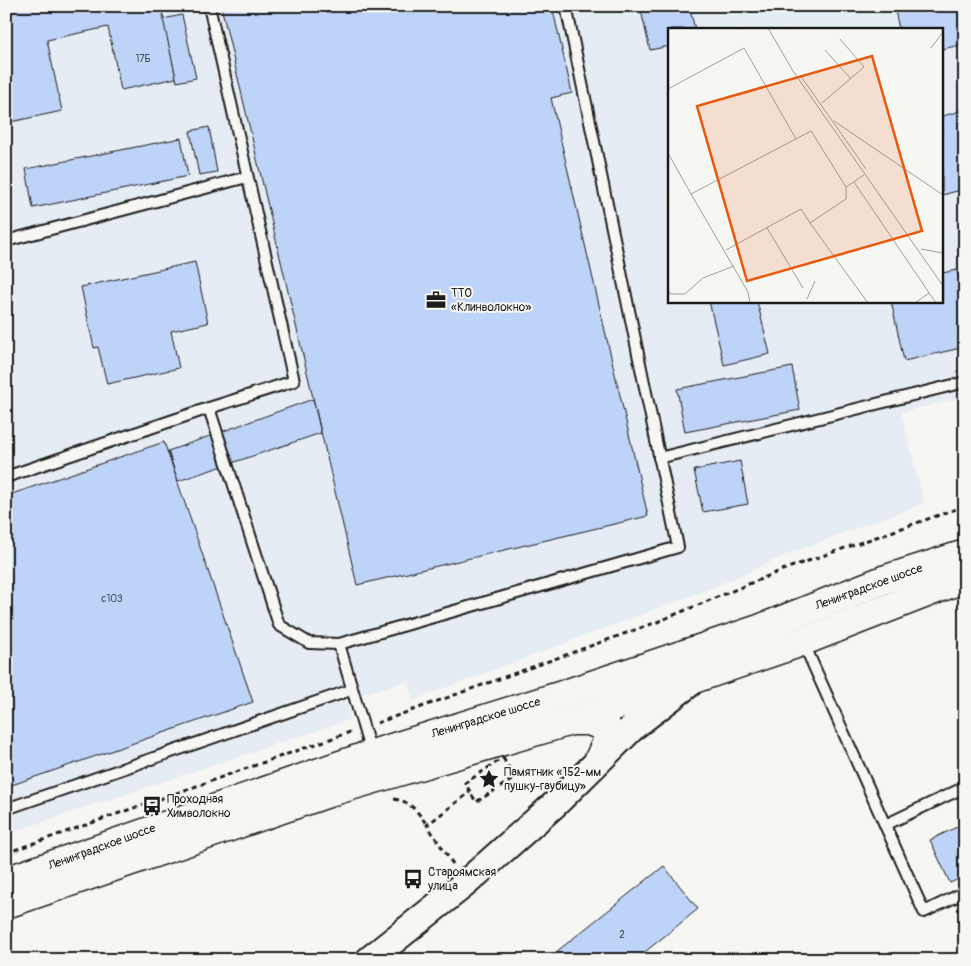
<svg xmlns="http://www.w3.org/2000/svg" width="971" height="966" font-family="Pangolin,sans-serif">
	<rect width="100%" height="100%" fill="#f6f6f2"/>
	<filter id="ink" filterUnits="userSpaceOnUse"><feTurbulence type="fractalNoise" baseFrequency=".02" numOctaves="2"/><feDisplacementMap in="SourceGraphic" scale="10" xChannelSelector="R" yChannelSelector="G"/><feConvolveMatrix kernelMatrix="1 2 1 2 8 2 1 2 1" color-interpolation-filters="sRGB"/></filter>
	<g filter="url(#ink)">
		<path fill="#e5ecf4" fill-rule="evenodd" d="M6,6H965V397L901,412L924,503L792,552L712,588L413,700L408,681L345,699L351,719L6,834ZM670,29H942V301H670Z"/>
		<g fill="#bed3f8" stroke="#1c1c1c">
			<path d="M13,6H161L176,78L121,90L108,27L47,40L62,111L6,123V8Z"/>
			<path d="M221,6H552L572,93L551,98L648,516L357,585Z"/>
			<path d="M640,6H689L695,29H670V46L650,50Z"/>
			<path d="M894,6H965V44L942,49V29H899Z"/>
			<path d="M182,15L196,78L177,82L163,19Z"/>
			<path d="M965,110V189L942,195V116Z"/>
			<path d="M209,127L217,172L199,175L190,131Z"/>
			<path d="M181,138L188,176L33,208L26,169Z"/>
			<path d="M195,262L208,323L171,331L179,368L107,384L98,347L94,348L81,287Z"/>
			<path d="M957,270L965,307V347L904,361L891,301H942V273Z"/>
			<path d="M709,301H757L770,354L724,365Z"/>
			<path d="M792,367L800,410L685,432L677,389Z"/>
			<path d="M313,399L321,433L178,481L168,451Z"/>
			<path d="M164,442L253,702L6,787V496Z"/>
			<path d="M740,461L748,504L703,512L694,470Z"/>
			<path d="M965,823V876L950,883L930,840Z"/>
			<path d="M664,866L698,909L635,960H546Z"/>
		</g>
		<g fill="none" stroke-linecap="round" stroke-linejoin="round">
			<defs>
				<g id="service">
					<path d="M209,6L294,381L209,408"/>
					<path d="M6,241L247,177"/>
					<path d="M659,458L965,382"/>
					<path d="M6,477L209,408L279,625L309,643L339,644"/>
					<path d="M803,642L924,912L965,892"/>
					<path d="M371,753L339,644L678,547L566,6"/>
					<path d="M6,809L351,690"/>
					<path d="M885,825L965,787"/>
				</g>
				<path id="tertiary" d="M369,960L467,882L555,804L634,726L690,683"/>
				<g id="trunk">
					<path d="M573,721H589L607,728L608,739L599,759"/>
					<path d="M6,881L372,754L562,695L759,629L886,579L965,554"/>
					<path d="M6,904L337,790L571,721L796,644L965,578"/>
				</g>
			</defs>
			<use href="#service" stroke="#1c1c1c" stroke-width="14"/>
			<use href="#tertiary" stroke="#1c1c1c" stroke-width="30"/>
			<use href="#trunk" stroke="#1c1c1c" stroke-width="31"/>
			<g stroke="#1c1c1c" stroke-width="3" stroke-dasharray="5 4" stroke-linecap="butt">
				<path d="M377,723L657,622L785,569L965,506"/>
				<path d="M503,758L515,778L476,802L465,783Z"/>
				<path d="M394,799C410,801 418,812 427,825"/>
				<path d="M6,853L350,732"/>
				<path d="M453,864L427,825L470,792"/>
			</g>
			<use href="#service" stroke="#f6f6f2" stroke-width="10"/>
			<use href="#tertiary" stroke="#f6f6f2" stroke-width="26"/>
			<use href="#trunk" stroke="#f6f6f2" stroke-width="28"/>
		</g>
	</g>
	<defs>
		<symbol id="office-bare" viewBox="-9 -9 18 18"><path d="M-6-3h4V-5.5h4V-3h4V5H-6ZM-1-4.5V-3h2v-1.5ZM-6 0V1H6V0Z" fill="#1c1c1c" stroke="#f6f6f2" stroke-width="2.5" paint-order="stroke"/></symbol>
		<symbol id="sight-bare" viewBox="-9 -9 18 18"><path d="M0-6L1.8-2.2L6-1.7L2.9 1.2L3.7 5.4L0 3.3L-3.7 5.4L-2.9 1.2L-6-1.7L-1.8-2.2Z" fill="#1c1c1c" stroke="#f6f6f2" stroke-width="2.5" paint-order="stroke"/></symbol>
		<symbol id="bus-bare" viewBox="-9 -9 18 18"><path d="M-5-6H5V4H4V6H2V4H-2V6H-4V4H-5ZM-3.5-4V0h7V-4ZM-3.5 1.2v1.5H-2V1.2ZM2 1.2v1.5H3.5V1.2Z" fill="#1c1c1c" stroke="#f6f6f2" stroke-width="2.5" paint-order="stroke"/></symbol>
	</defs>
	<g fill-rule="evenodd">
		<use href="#office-bare" x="422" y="286" width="28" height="28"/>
		<use href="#sight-bare" x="475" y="765" width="28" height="28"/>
		<use href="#bus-bare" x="138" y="792" width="28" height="28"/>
		<use href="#bus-bare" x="399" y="865" width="28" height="28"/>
	</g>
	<g text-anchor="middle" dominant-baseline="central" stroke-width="4" stroke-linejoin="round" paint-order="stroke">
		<g font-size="10" fill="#444a53">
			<text x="143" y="59">17Б</text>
			<text x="112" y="599">c103</text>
			<text x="622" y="935">2</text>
		</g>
		<g font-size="12" fill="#1c1c1c" stroke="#f6f6f2" text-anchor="start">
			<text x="451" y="293">ТТО<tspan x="451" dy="14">«Клинволокно»</tspan></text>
			<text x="504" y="772">Памятник «152-мм<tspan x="504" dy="14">пушку-гаубицу»</tspan></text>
			<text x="167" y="799">Проходная<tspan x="167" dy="14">Химволокно</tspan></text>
			<text x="428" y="872">Староямская<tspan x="428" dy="14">улица</tspan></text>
		</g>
		<g font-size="12" fill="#1c1c1c" stroke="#f6f6f2">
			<text transform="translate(869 587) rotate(-20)">Ленинградское шоссе</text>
			<text transform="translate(486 718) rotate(-17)">Ленинградское шоссе</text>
			<text transform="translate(102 847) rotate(-20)">Ленинградское шоссе</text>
		</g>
	</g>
	<g transform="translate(668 28)">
		<rect width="275" height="275" fill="#f6f6f2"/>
		<path fill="none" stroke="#9f9f9c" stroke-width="1" d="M100,0L125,43L275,258M263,20L275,4M157,22L183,51M132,47L198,141M0,61L76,20L128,111M154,75L196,39L172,11M166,93L275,167M0,125L23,166L143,103L178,159L196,147M186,154L268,275M178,159V171L142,195L200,275M23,166L80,264L82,275M99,200L135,260M253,221L275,225M58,222L133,181L142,195M0,262L2,266H17L35,250L66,238M139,271L147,253M247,275L261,265"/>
		<path fill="#e8590c" fill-opacity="0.15" stroke="#e8590c" stroke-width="2.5" d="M204,28L254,203L79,253L29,78Z"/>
		<rect width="275" height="275" fill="none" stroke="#1c1c1c" stroke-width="2.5"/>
	</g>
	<rect width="971" height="966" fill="none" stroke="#f6f6f2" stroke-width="25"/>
	<rect x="12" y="12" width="946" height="941" fill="none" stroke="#1c1c1c" stroke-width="2" filter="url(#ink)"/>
</svg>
